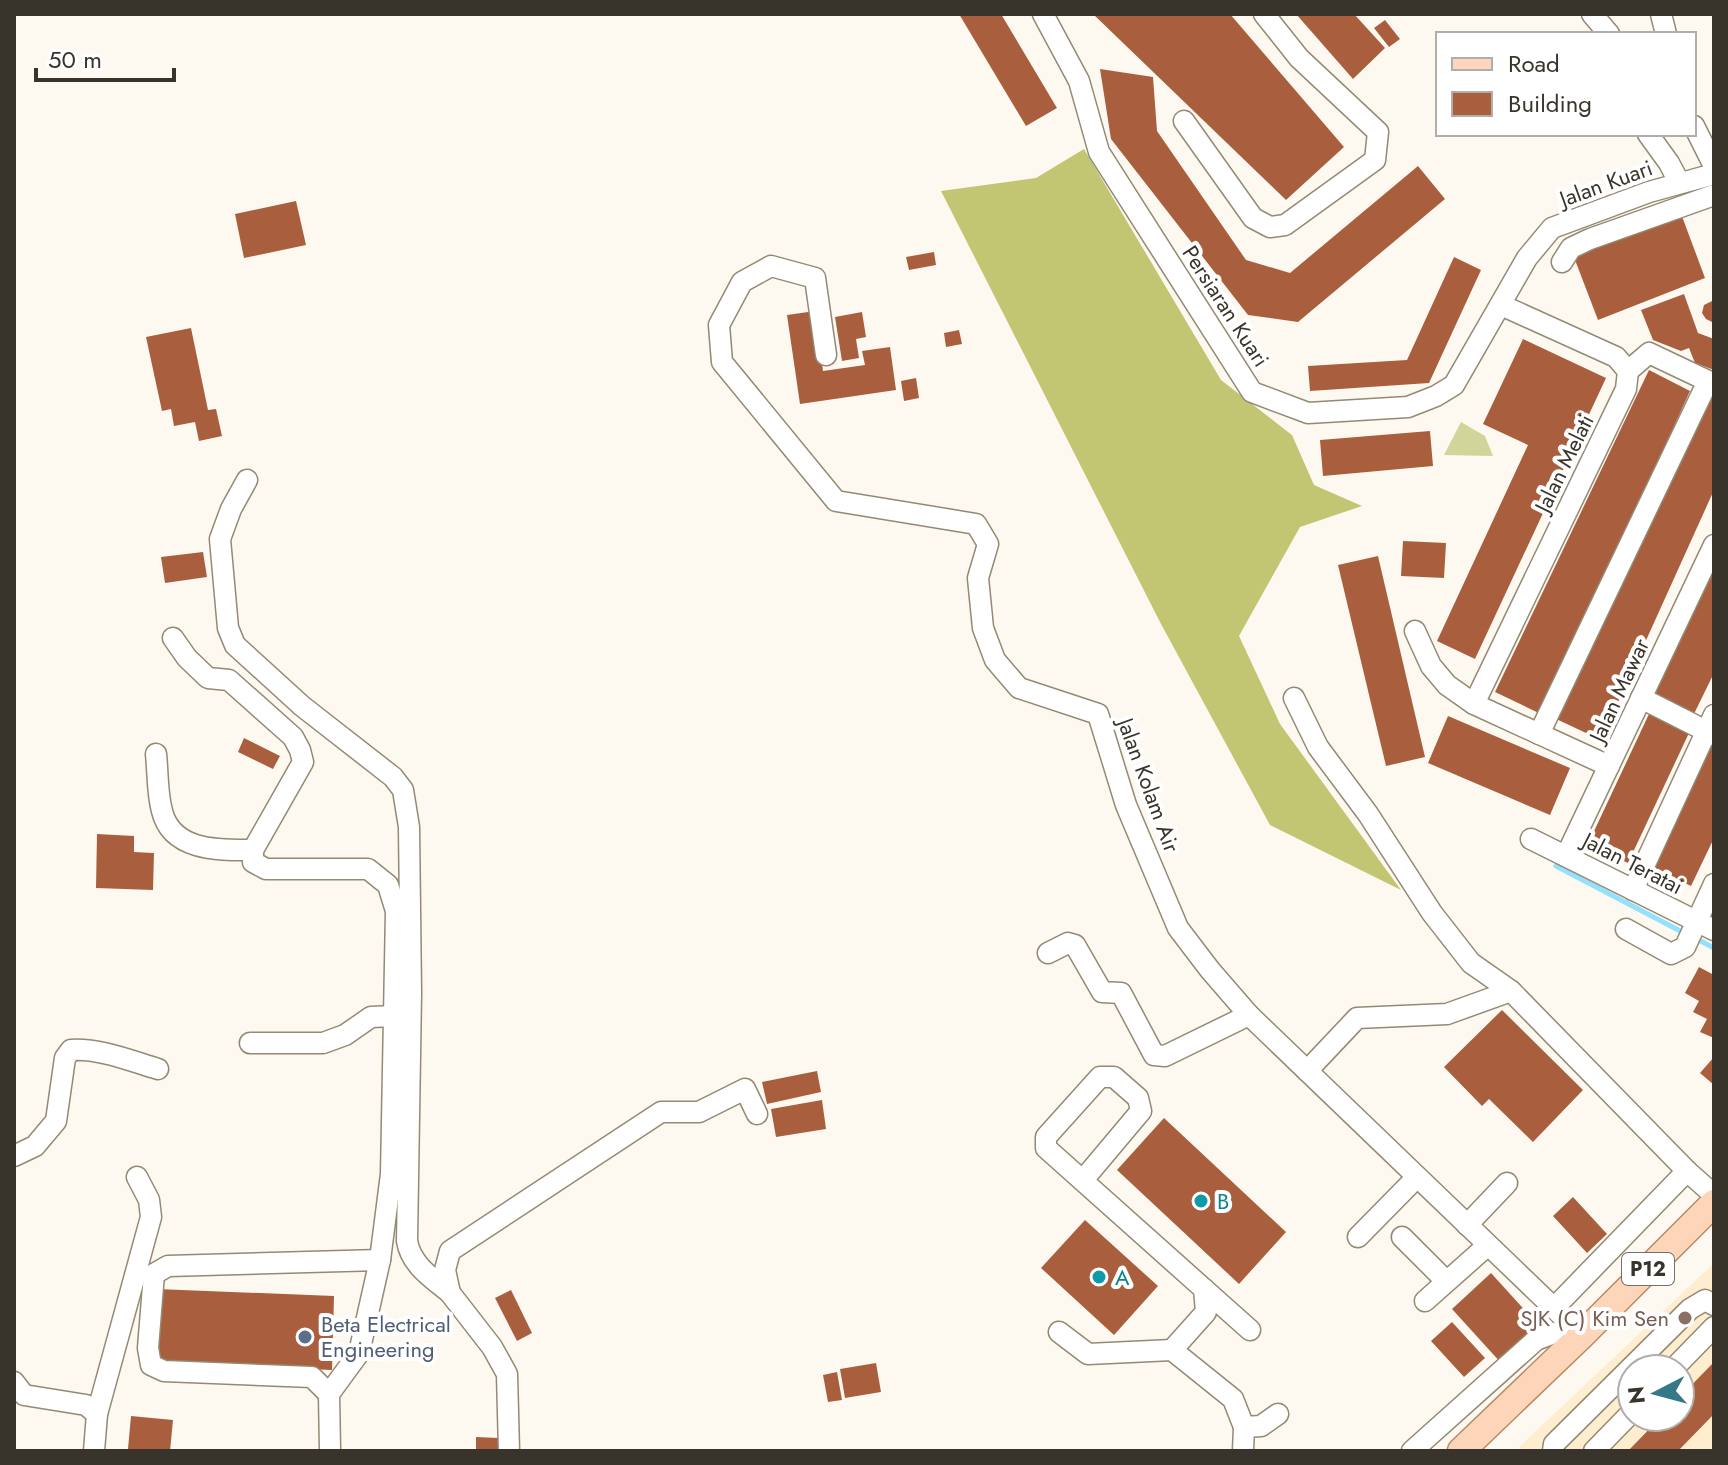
<svg xmlns="http://www.w3.org/2000/svg" width="1728" height="1465" font-family="Jost,sans-serif">
	<rect width="100%" height="100%" fill="#fef9f0"/>
	<path fill="#feedce" fill-rule="evenodd" d="M1712,1265L1714,1267V1451H1522L1519,1447ZM1632,1369H1680V1417H1632Z"/>
	<path fill="#d2d59a" d="M1461,422L1485,436L1493,456L1444,455Z"/>
	<path fill="#c2c572" d="M1084,149L1221,380L1292,435L1314,485L1362,506L1300,527L1239,636L1280,724L1401,890L1270,825L1161,624L941,191L1036,178Z"/>
	<g fill="none" stroke-linecap="round" stroke-linejoin="round">
		<g stroke="#94e1fd" stroke-width="5">
			<path d="M1556,866L1686,934"/>
			<path d="M1695,938L1714,948"/>
		</g>
	</g>
	<g fill="#a95f3e">
		<path d="M959,14H1001L1057,108L1026,126Z"/>
		<path d="M1093,14H1230L1344,147L1286,200Z"/>
		<path d="M1296,14H1354L1385,48L1353,79Z"/>
		<path d="M1385,20L1400,39L1389,47L1374,28Z"/>
		<path d="M1100,69L1153,77L1157,131L1246,260L1290,273L1418,166L1445,199L1298,322L1248,315L1111,139Z"/>
		<path d="M296,201L306,245L244,258L235,214Z"/>
		<path d="M1680,211L1705,278L1598,320L1572,252Z"/>
		<path d="M934,252L936,265L909,270L906,257Z"/>
		<path d="M1454,257L1481,270L1429,383L1310,391L1308,366L1407,360Z"/>
		<path d="M1684,294L1698,333L1714,339V370L1695,363L1689,348L1681,351L1653,340L1641,310Z"/>
		<path d="M1714,300V323L1706,319L1702,313L1704,305Z"/>
		<path d="M815,311L823,371L865,365L862,351L890,347L896,390L800,404L787,315Z"/>
		<path d="M862,312L866,337L856,339L859,358L842,361L835,317Z"/>
		<path d="M191,328L208,410L216,409L222,436L199,441L195,422L174,426L171,409L162,411L146,337Z"/>
		<path d="M959,330L962,344L946,347L944,333Z"/>
		<path d="M1523,339L1606,378L1475,659L1437,641L1528,445L1483,424Z"/>
		<path d="M1649,370L1690,391L1543,715L1495,692Z"/>
		<path d="M916,378L919,398L904,401L901,381Z"/>
		<path d="M1706,395L1714,398V490L1601,740L1552,717Z"/>
		<path d="M1430,431L1433,466L1323,476L1320,440Z"/>
		<path d="M1403,541L1446,543L1444,578L1401,576Z"/>
		<path d="M203,552L207,577L165,583L161,557Z"/>
		<path d="M1378,556L1425,757L1386,766L1338,565Z"/>
		<path d="M1714,567V673L1691,720L1651,701Z"/>
		<path d="M1649,714L1689,733L1628,863L1588,844Z"/>
		<path d="M1448,716L1570,768L1550,815L1428,763Z"/>
		<path d="M244,738L280,756L273,769L238,752Z"/>
		<path d="M1710,742L1714,744V838L1691,886L1651,867Z"/>
		<path d="M97,834L134,836V852L154,853L153,890L96,888Z"/>
		<path d="M1699,967L1714,975V1038L1700,1032L1707,1019L1693,1012L1699,1001L1685,993Z"/>
		<path d="M1502,1010L1583,1090L1533,1142L1489,1099L1482,1106L1444,1067Z"/>
		<path d="M1714,1057V1085L1700,1073Z"/>
		<path d="M817,1071L821,1092L767,1104L762,1082Z"/>
		<path d="M822,1100L826,1129L776,1137L771,1109Z"/>
		<path d="M1164,1118L1286,1232L1239,1284L1117,1170Z"/>
		<path d="M1573,1197L1607,1234L1587,1253L1553,1216Z"/>
		<path d="M1085,1220L1158,1286L1114,1335L1041,1268Z"/>
		<path d="M1491,1273L1541,1328L1502,1364L1452,1309Z"/>
		<path d="M157,1289L334,1296L332,1370L155,1363Z"/>
		<path d="M511,1290L532,1333L517,1341L495,1298Z"/>
		<path d="M1452,1322L1485,1358L1464,1377L1431,1341Z"/>
		<path d="M1714,1362V1414L1678,1451H1628L1661,1417H1680V1397Z"/>
		<path d="M876,1363L881,1392L845,1398L840,1369Z"/>
		<path d="M837,1372L842,1400L828,1402L823,1375Z"/>
		<path d="M131,1416L173,1420L170,1451L128,1449Z"/>
		<path d="M476,1437L499,1438L498,1451H476Z"/>
	</g>
	<g fill="none" stroke-linecap="round" stroke-linejoin="round">
		<defs>
			<g id="minor">
				<path d="M1043,14L1079,81L1099,152L1252,392L1308,413L1408,407L1436,396L1454,385L1527,258L1552,228L1649,192L1714,174"/>
				<path d="M1592,14L1609,34"/>
				<path d="M1661,14L1666,34"/>
				<path d="M1184,121L1253,218L1270,227L1285,225L1375,160L1378,132L1299,58L1264,14"/>
				<path d="M1694,126L1714,166"/>
				<path d="M1648,134L1669,163L1679,182"/>
				<path d="M1562,262L1571,248L1590,239L1714,195"/>
				<path d="M826,355L815,278L771,266L742,282L719,325L722,362L836,501L976,524L988,544L978,578L983,628L995,660L1019,688L1098,714L1126,805L1178,928L1210,970L1249,1015L1582,1335"/>
				<path d="M247,480L231,509L220,539L228,628L235,645L302,706L393,777L403,790L409,827L411,993L407,1241C411,1265 432,1278 450,1293"/>
				<path d="M1415,631L1431,666L1447,685L1474,704L1609,766"/>
				<path d="M173,638L187,658L208,678L229,680L293,737L300,750L303,762L253,850V862L266,869H368L388,885L396,911L391,1174L380,1260L359,1353L329,1394L330,1451"/>
				<path d="M1294,698L1318,747L1368,814L1432,913L1471,963L1511,991L1687,1171L1714,1195"/>
				<path d="M1641,698L1714,735"/>
				<path d="M1474,704L1626,389L1628,371L1616,357L1501,305"/>
				<path d="M1539,734L1708,381L1649,353L1628,371"/>
				<path d="M156,754C158,772 157,793 162,811C172,852 220,850 253,850"/>
				<path d="M1531,839L1714,930"/>
				<path d="M1566,856L1714,545"/>
				<path d="M1633,890L1714,715"/>
				<path d="M1626,929L1671,954L1685,947L1714,884"/>
				<path d="M1048,953L1068,943L1075,945L1102,992L1121,993L1154,1055L1165,1056L1249,1015"/>
				<path d="M250,1043H323L345,1035L371,1017L394,1016"/>
				<path d="M1307,1071L1357,1018L1447,1014L1511,991"/>
				<path d="M14,1156L35,1146L56,1121L65,1058L71,1050C99,1048 131,1061 158,1069"/>
				<path d="M1083,1180L1141,1111L1138,1098L1114,1077H1100L1046,1137V1148L1204,1289L1206,1312L1172,1350"/>
				<path d="M1467,1225L1507,1183"/>
				<path d="M1358,1237L1417,1177"/>
				<path d="M1402,1237L1446,1281"/>
				<path d="M1204,1289L1250,1330"/>
				<path d="M1425,1301L1488,1245"/>
				<path d="M1554,1308L1687,1171"/>
				<path d="M1059,1332L1088,1354L1172,1350L1233,1399L1244,1427L1243,1451"/>
				<path d="M1673,1369L1714,1327"/>
				<path d="M14,1382L24,1395L86,1405L97,1414L94,1451"/>
				<path d="M329,1394L312,1377L164,1371L151,1365L148,1348L154,1274L168,1266L380,1260"/>
				<path d="M97,1414L151,1217L149,1200L137,1177"/>
				<path d="M1244,1427L1261,1426L1278,1414"/>
				<path d="M509,1451L507,1374L492,1347L450,1293L445,1270L450,1251L661,1112H699L745,1089L757,1114"/>
				<path d="M1412,1451L1536,1340L1554,1333L1582,1335"/>
				<path d="M1553,1451L1554,1444L1690,1309L1705,1300L1714,1305"/>
				<path d="M1594,1451L1632,1412"/>
			</g>
			<path id="major" d="M1461,1451L1582,1335L1714,1203"/>
		</defs>
		<use href="#minor" stroke="#948973" stroke-width="23"/>
		<use href="#major" stroke="#b88a68" stroke-width="29"/>
		<use href="#minor" stroke="#fff" stroke-width="20"/>
		<use href="#major" stroke="#fdd5b8" stroke-width="26"/>
	</g>
	<g fill="#0f9aa8" stroke="#fff" stroke-width="3">
		<circle cx="1201" cy="1201" r="8"/>
		<circle cx="1099" cy="1277" r="8"/>
	</g>
	<circle fill="#8d6e63" stroke="#fff" stroke-width="3" cx="1685" cy="1318" r="8"/>
	<circle fill="#5c6f8a" stroke="#fff" stroke-width="3" cx="305" cy="1337" r="8"/>
	<g text-anchor="middle" dominant-baseline="central" stroke-width="8" stroke-linejoin="round" paint-order="stroke">
		<rect fill="#fff" stroke="#74716b" stroke-width="2" x="1622" y="1253" width="52" height="32" rx="6"/>
		<g font-size="20" font-weight="bold" fill="#39342b">
			<text x="1648" y="1269">P12</text>
		</g>
		<g font-size="22" fill="#39342b" stroke="#fff">
			<text transform="translate(1606 183) rotate(-20)">Jalan Kuari</text>
			<text transform="translate(1226 306) rotate(57)">Persiaran Kuari</text>
			<text transform="translate(1564 463) rotate(-64)">Jalan Melati</text>
			<text transform="translate(1619 690) rotate(-65)">Jalan Mawar</text>
			<text transform="translate(1149 785) rotate(70)">Jalan Kolam Air</text>
			<text transform="translate(1633 863) rotate(27)">Jalan Teratai</text>
		</g>
		<g font-size="22" fill="#0d838f" stroke="#fff" text-anchor="start">
			<text x="1217" y="1201">B</text>
			<text x="1115" y="1277">A</text>
		</g>
		<g font-size="22" fill="#785e54" stroke="#fff" text-anchor="end">
			<text x="1669" y="1318">SJK (C) Kim Sen</text>
		</g>
		<g font-size="22" fill="#4e5e75" stroke="#fff" text-anchor="start">
			<text x="321" y="1324">Beta Electrical<tspan x="321" dy="25">Engineering</tspan></text>
		</g>
	</g>
	<rect width="1728" height="1465" fill="none" stroke="#39342b" stroke-width="32"/>
	<rect x="1436" y="32" width="260" height="104" fill="#ffffff" stroke="#b0aeaa" stroke-width="2"/>
	<rect x="1452" y="58" width="40" height="12" fill="#fdd5b8" stroke="#b0aeaa" stroke-width="2"/>
	<text x="1508" y="72" font-size="24" fill="#39342b">Road</text>
	<rect x="1452" y="92" width="40" height="24" fill="#a95f3e" stroke="#b0aeaa" stroke-width="2"/>
	<text x="1508" y="112" font-size="24" fill="#39342b">Building</text>
	<g transform="translate(1656 1393) rotate(264)"><circle r="38" fill="#ffffff" stroke="#b0aeaa" stroke-width="2"/>
	<path d="M0-6L14 30L0 20L-14 30Z" fill="#357988"/>
	<text y="-12" font-size="22" font-weight="bold" text-anchor="middle" fill="#39342b">N</text>
	</g>
	<path d="M36 68v12h138v-12" fill="none" stroke="#39342b" stroke-width="4"/>
	<text x="48" y="68" font-size="24" fill="#39342b" stroke="#ffffff" stroke-width="6" paint-order="stroke">50 m</text>
</svg>
